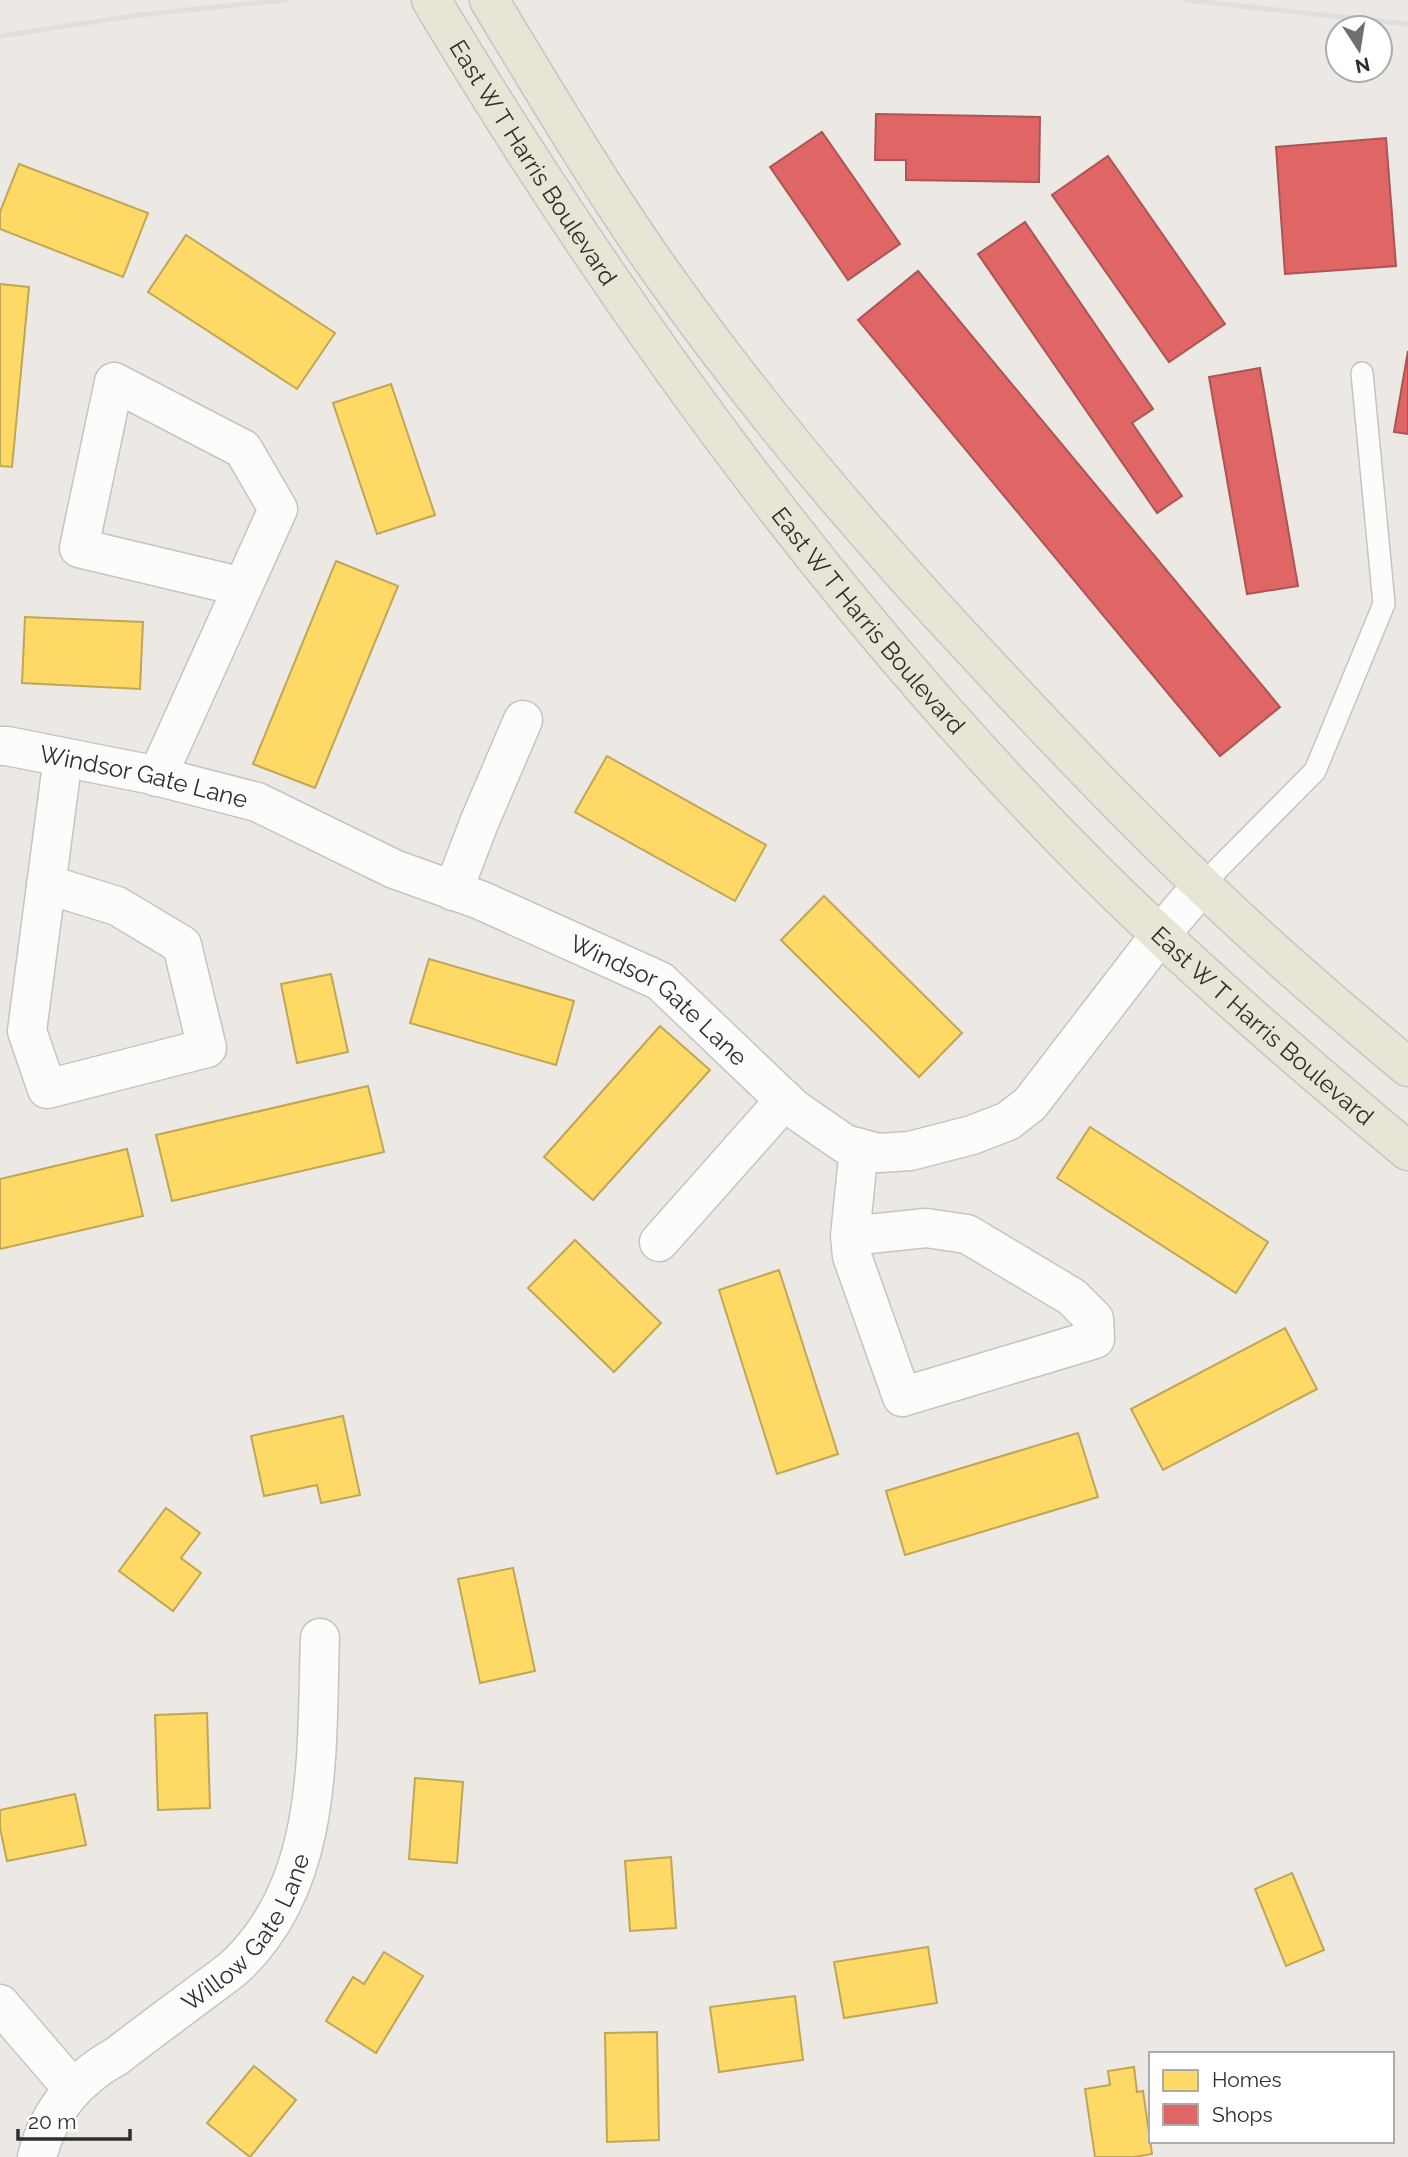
<svg xmlns="http://www.w3.org/2000/svg" width="1408" height="2157" font-family="Raleway,sans-serif">
	<rect width="100%" height="100%" fill="#ece8e4"/>
	<g fill="#ffd966" stroke="#c0a655" stroke-width="2">
		<path d="M19,164L148,213L123,277L0,229V212Z"/>
		<path d="M186,235L335,333L297,389L148,292Z"/>
		<path d="M0,284L29,287L12,467L0,466Z"/>
		<path d="M391,384L435,515L377,534L333,403Z"/>
		<path d="M336,561L398,586L315,788L253,764Z"/>
		<path d="M25,617L143,622L140,689L22,683Z"/>
		<path d="M607,756L766,845L735,901L575,812Z"/>
		<path d="M824,896L962,1033L919,1077L781,940Z"/>
		<path d="M429,959L574,1001L556,1065L410,1023Z"/>
		<path d="M331,974L348,1052L297,1063L281,984Z"/>
		<path d="M660,1026L710,1070L593,1200L544,1157Z"/>
		<path d="M368,1086L384,1152L172,1201L156,1135Z"/>
		<path d="M1090,1127L1268,1242L1236,1293L1057,1178Z"/>
		<path d="M127,1149L143,1216L0,1249V1179Z"/>
		<path d="M575,1240L661,1323L614,1372L528,1288Z"/>
		<path d="M779,1270L838,1454L777,1474L719,1290Z"/>
		<path d="M1285,1328L1317,1389L1163,1470L1131,1409Z"/>
		<path d="M343,1416L360,1495L321,1503L317,1485L264,1496L251,1436Z"/>
		<path d="M1078,1433L1098,1497L905,1555L886,1491Z"/>
		<path d="M166,1508L200,1533L181,1558L201,1573L173,1611L119,1571Z"/>
		<path d="M513,1568L535,1671L480,1683L458,1579Z"/>
		<path d="M207,1713L210,1808L158,1810L155,1715Z"/>
		<path d="M415,1778L463,1782L457,1863L409,1859Z"/>
		<path d="M75,1794L86,1845L7,1861L0,1828V1810Z"/>
		<path d="M671,1857L676,1928L630,1931L625,1861Z"/>
		<path d="M1292,1873L1324,1950L1286,1966L1255,1889Z"/>
		<path d="M928,1947L937,2003L844,2018L834,1962Z"/>
		<path d="M384,1952L423,1976L376,2053L326,2021L353,1977L364,1984Z"/>
		<path d="M795,1996L803,2060L719,2072L710,2007Z"/>
		<path d="M657,2032L659,2140L607,2142L605,2033Z"/>
		<path d="M254,2066L296,2100L250,2157L207,2123Z"/>
		<path d="M1134,2067L1137,2092L1143,2091L1152,2154L1134,2157H1095L1085,2089L1110,2085L1108,2071Z"/>
	</g>
	<g fill="#e06666" stroke="#ab5555" stroke-width="2">
		<path d="M876,114L1040,117L1039,182L906,180V160H875Z"/>
		<path d="M822,132L900,244L848,280L770,167Z"/>
		<path d="M1386,138L1396,266L1285,274L1276,147Z"/>
		<path d="M1108,156L1225,324L1169,362L1052,195Z"/>
		<path d="M1025,222L1153,409L1132,423L1182,496L1157,513L978,254Z"/>
		<path d="M918,271L1280,707L1220,756L858,320Z"/>
		<path d="M1408,351V434L1394,432Z"/>
		<path d="M1260,368L1298,586L1247,594L1209,377Z"/>
	</g>
	<g fill="none" stroke-linecap="round" stroke-linejoin="round">
		<defs>
			<path id="service" d="M1202,885L1315,771L1384,604L1362,373"/>
			<g id="minor">
				<path id="s1" d="M0,746H7L148,774L257,802L394,869L480,900L660,981L793,1108L845,1144L878,1153L910,1151L972,1135L1008,1121L1030,1104L1160,935L1202,885"/>
				<path d="M157,777L278,509L243,449L114,382L79,548L243,587"/>
				<path d="M46,884L117,906L182,945L207,1048L47,1089L27,1031L63,757"/>
				<path d="M453,891L479,823L523,720"/>
				<path d="M850,1236L926,1228L967,1234L1072,1297L1094,1319L1095,1339L902,1397L852,1256L850,1236L859,1148"/>
				<path d="M659,1242L785,1100"/>
				<path d="M0,2004L73,2089"/>
				<path id="s2" d="M37,2157C48,2112 77,2078 117,2056C144,2035 171,2015 198,1995C211,1985 225,1976 237,1965C325,1881 316,1750 320,1638"/>
			</g>
			<g id="primary">
				<path id="s3" d="M431,0C619,313 836,613 1095,872C1194,970 1301,1062 1408,1151"/>
				<path d="M489,0C543,89 596,179 656,265C754,404 865,535 982,659C1053,736 1125,811 1200,883C1267,948 1337,1008 1408,1067"/>
			</g>
		</defs>
		<use href="#service" stroke="#c5c4c5" stroke-width="24"/>
		<use href="#minor" stroke="#c5c4c5" stroke-width="41"/>
		<use href="#primary" stroke="#c6c5c4" stroke-width="41"/>
		<use href="#service" stroke="#fcfcfb" stroke-width="21"/>
		<use href="#minor" stroke="#fcfcfb" stroke-width="38"/>
		<use href="#primary" stroke="#e8e4d6" stroke-width="38"/>
		<g stroke="#dfdfe1" stroke-width="5">
			<path d="M1185,0L1408,24"/>
			<path d="M0,36L139,15L286,0"/>
		</g>
	</g>
	<g text-anchor="middle" dominant-baseline="central" stroke-width="7" stroke-linejoin="round" paint-order="stroke">
		<g font-size="24" fill="#2e2e2e" stroke="#fff">
			<text stroke="none"><textPath href="#s3" startOffset="192">East W T Harris Boulevard</textPath></text>
			<text stroke="none"><textPath href="#s3" startOffset="760">East W T Harris Boulevard</textPath></text>
			<text stroke="none"><textPath href="#s1" startOffset="147">Windsor Gate Lane</textPath></text>
			<text stroke="none"><textPath href="#s1" startOffset="714">Windsor Gate Lane</textPath></text>
			<text stroke="none"><textPath href="#s3" startOffset="1326">East W T Harris Boulevard</textPath></text>
			<text stroke="none"><textPath href="#s2" startOffset="315">Willow Gate Lane</textPath></text>
		</g>
	</g>
	<rect x="1149" y="2052" width="245" height="91" fill="#ffffff" stroke="#ababab" stroke-width="2"/>
	<rect x="1163" y="2070" width="35" height="21" fill="#ffd966" stroke="#ababab" stroke-width="2"/>
	<text x="1212" y="2087" font-size="21" fill="#2e2e2e">Homes</text>
	<rect x="1163" y="2104" width="35" height="21" fill="#e06666" stroke="#ababab" stroke-width="2"/>
	<text x="1212" y="2122" font-size="21" fill="#2e2e2e">Shops</text>
	<g transform="translate(1359 49) rotate(168)"><circle r="33" fill="#ffffff" stroke="#ababab" stroke-width="2"/>
	<path d="M0-5L12 26L0 18L-12 26Z" fill="#706f6e"/>
	<text y="-10" font-size="19" font-weight="bold" text-anchor="middle" fill="#2e2e2e">N</text>
	</g>
	<path d="M18 2129v10h112v-10" fill="none" stroke="#2e2e2e" stroke-width="3.5"/>
	<text x="28" y="2129" font-size="21" fill="#2e2e2e" stroke="#ffffff" stroke-width="5" paint-order="stroke">20 m</text>
</svg>
